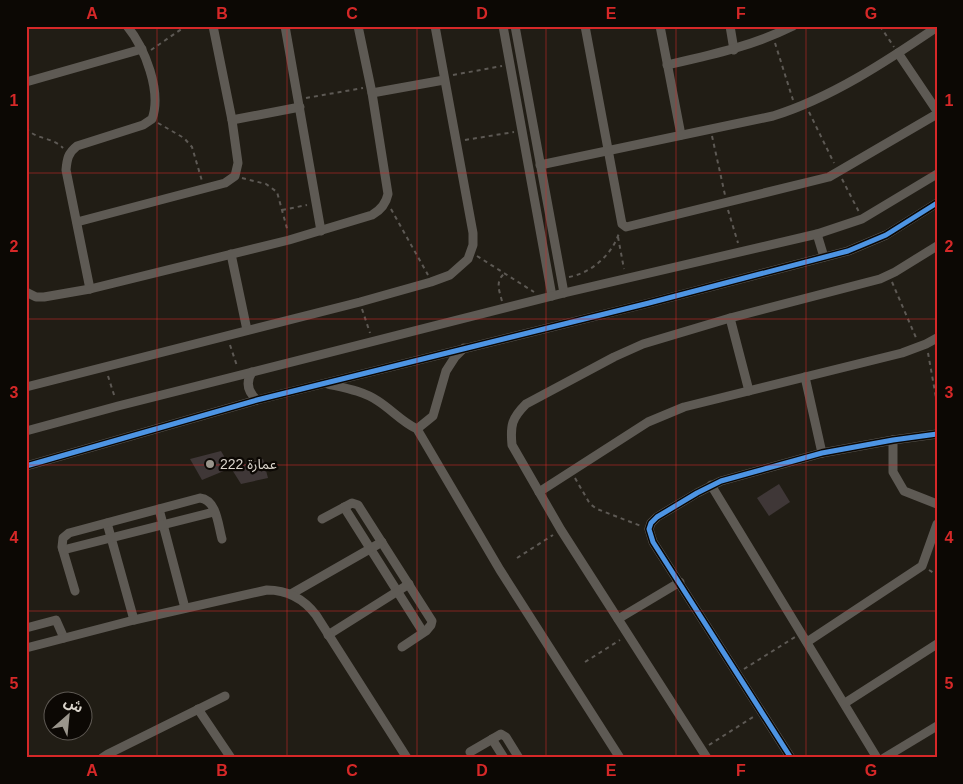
<svg xmlns="http://www.w3.org/2000/svg" width="963" height="784" font-family="Helvetica,'Noto Sans Arabic',sans-serif">
	<rect width="100%" height="100%" fill="#211d15"/>
	<g fill="#3f3737">
		<path d="M221,451L231,468L202,480L190,459Z"/>
		<path d="M263,459L268,478L241,484L231,468Z"/>
		<path d="M779,484L790,502L769,516L757,498Z"/>
	</g>
	<g fill="none" stroke-linecap="round" stroke-linejoin="round">
		<g stroke="#5d5954" stroke-width="2" stroke-dasharray="4 4" stroke-linecap="butt">
			<path d="M880,26L894,47"/>
			<path d="M775,43L793,100"/>
			<path d="M151,50L186,26"/>
			<path d="M453,75L502,66"/>
			<path d="M306,98L363,88"/>
			<path d="M809,112L834,163"/>
			<path d="M158,123L184,138L192,147L202,181"/>
			<path d="M26,128C36,140 53,137 63,148"/>
			<path d="M712,136L725,195"/>
			<path d="M465,140L514,132"/>
			<path d="M242,178L266,184L277,192L288,232"/>
			<path d="M842,179L859,212"/>
			<path d="M391,209L428,275"/>
			<path d="M282,210L307,205"/>
			<path d="M728,210L738,243"/>
			<path d="M618,237L624,269"/>
			<path d="M477,256L534,292"/>
			<path d="M569,277C591,273 612,255 619,233"/>
			<path d="M892,282L917,340"/>
			<path d="M502,301C499,290 495,281 505,273"/>
			<path d="M362,309L370,333"/>
			<path d="M230,345L237,366"/>
			<path d="M928,353L937,403"/>
			<path d="M108,376L115,398"/>
			<path d="M575,478L590,504L597,509L641,526"/>
			<path d="M517,558L553,535"/>
			<path d="M929,570L937,575"/>
			<path d="M585,662L620,640"/>
			<path d="M744,669L795,637"/>
			<path d="M709,745L753,717"/>
		</g>
		<g stroke="#5e5a54" stroke-width="9">
			<path d="M285,26L321,231"/>
			<path d="M503,26L552,296"/>
			<path d="M515,26L564,293"/>
			<path d="M585,26L621,219L622,224L626,227L829,177L937,114"/>
			<path d="M660,26L681,135"/>
			<path d="M730,26L734,50"/>
			<path d="M898,53L937,111"/>
			<path d="M667,65C711,55 753,46 793,26"/>
			<path d="M26,82L142,49"/>
			<path d="M372,93L444,80"/>
			<path d="M232,120L300,107"/>
			<path d="M540,165L773,116C831,98 887,61 937,27"/>
			<path d="M77,222L225,183L235,176L238,163L232,120L213,26"/>
			<path d="M817,234L824,257"/>
			<path d="M231,254L247,330"/>
			<path d="M90,289L66,170C67,159 68,153 77,146L143,125L152,119C162,92 145,48 127,26"/>
			<path d="M26,292L36,297H44L90,289L289,240L372,215C381,210 386,204 388,194L372,93L358,26"/>
			<path d="M730,318L749,391"/>
			<path d="M252,372C245,383 248,392 257,400"/>
			<path d="M805,377L822,453"/>
			<path d="M328,384C345,388 363,391 378,401C392,410 402,422 417,429L500,570L620,758"/>
			<path d="M26,387L360,302L431,282L450,275L468,259L473,245V233L435,26"/>
			<path d="M417,429L433,416L446,371L455,357L464,348"/>
			<path d="M26,431L118,406L564,293L817,234L862,219L937,174"/>
			<path d="M893,440V472L904,491L937,504"/>
			<path d="M26,466L257,400L649,303L848,251L886,235L937,203"/>
			<path d="M711,485L877,758"/>
			<path d="M539,492L648,422L684,407L902,353L926,344L937,338"/>
			<path d="M344,507L423,632"/>
			<path d="M159,509L185,608"/>
			<path d="M322,519L352,503L358,505L430,618L432,621L431,625L426,631L402,647"/>
			<path d="M107,523L134,620"/>
			<path d="M63,550L214,512"/>
			<path d="M75,591L62,547L63,538L69,533L200,498C217,500 218,525 222,539"/>
			<path d="M291,594L382,542"/>
			<path d="M618,619L680,582"/>
			<path d="M26,628L56,620L64,638"/>
			<path d="M328,635L409,584"/>
			<path d="M807,642L922,566L937,524"/>
			<path d="M26,648L134,620L267,590C287,590 303,598 316,615L407,758"/>
			<path d="M845,703L937,644"/>
			<path d="M198,709L231,758"/>
			<path d="M492,739L504,758"/>
			<path d="M470,752L501,734L506,737L519,758"/>
			<path d="M102,758L108,754L225,696"/>
			<path d="M707,758L561,530L512,445C510,425 512,418 526,404L614,357L643,344L730,318L880,279L895,272L937,246"/>
			<path d="M791,758L653,542L649,529L651,523L657,517L697,493L721,481L822,453L893,440L937,434"/>
			<path d="M884,758L937,726"/>
		</g>
		<defs>
			<g id="cycleway">
				<path d="M26,466L257,400L649,303L848,251L886,235L937,203"/>
				<path d="M791,758L653,542L649,529L651,523L657,517L697,493L721,481L822,453L893,440L937,434"/>
			</g>
		</defs>
		<use href="#cycleway" stroke="#0c0804" stroke-width="8"/>
		<use href="#cycleway" stroke="#4d94e3" stroke-width="5"/>
	</g>
	<path fill="none" stroke="#d62828" stroke-width="1" stroke-opacity="0.55" d="M157,26V758M287,26V758M417,26V758M546,26V758M676,26V758M806,26V758M26,173H937M26,319H937M26,465H937M26,611H937"/>
	<circle fill="#9a958c" stroke="#0c0804" stroke-width="2" cx="210" cy="464" r="5"/>
	<g text-anchor="middle" dominant-baseline="central" stroke-width="4.5" stroke-linejoin="round" paint-order="stroke">
		<g font-size="14" fill="#dbd5cc" stroke="#0c0804" text-anchor="start">
			<text x="220" y="464">عمارة 222</text>
		</g>
	</g>
	<rect width="963" height="784" fill="none" stroke="#0c0804" stroke-width="55"/>
	<g transform="translate(68 716) rotate(27)"><circle r="24" fill="#0c0804" stroke="#5f5a54"/>
	<path d="M0-4L9 19L0 12L-9 19Z" fill="#9a958c"/>
	<text y="-8" font-size="14" font-weight="bold" text-anchor="middle" fill="#dbd5cc">ش</text>
	</g>
	<rect x="28" y="28" width="908" height="728" fill="none" stroke="#d62828" stroke-width="2"/>
	<g font-size="16" text-anchor="middle" font-weight="bold" fill="#d62828">
		<text x="92" y="19">A</text>
		<text x="222" y="19">B</text>
		<text x="352" y="19">C</text>
		<text x="482" y="19">D</text>
		<text x="611" y="19">E</text>
		<text x="741" y="19">F</text>
		<text x="871" y="19">G</text>
		<text x="14" y="106">1</text>
		<text x="949" y="106">1</text>
		<text x="14" y="252">2</text>
		<text x="949" y="252">2</text>
		<text x="14" y="398">3</text>
		<text x="949" y="398">3</text>
		<text x="14" y="543">4</text>
		<text x="949" y="543">4</text>
		<text x="14" y="689">5</text>
		<text x="949" y="689">5</text>
		<text x="92" y="776">A</text>
		<text x="222" y="776">B</text>
		<text x="352" y="776">C</text>
		<text x="482" y="776">D</text>
		<text x="611" y="776">E</text>
		<text x="741" y="776">F</text>
		<text x="871" y="776">G</text>
	</g>
</svg>
